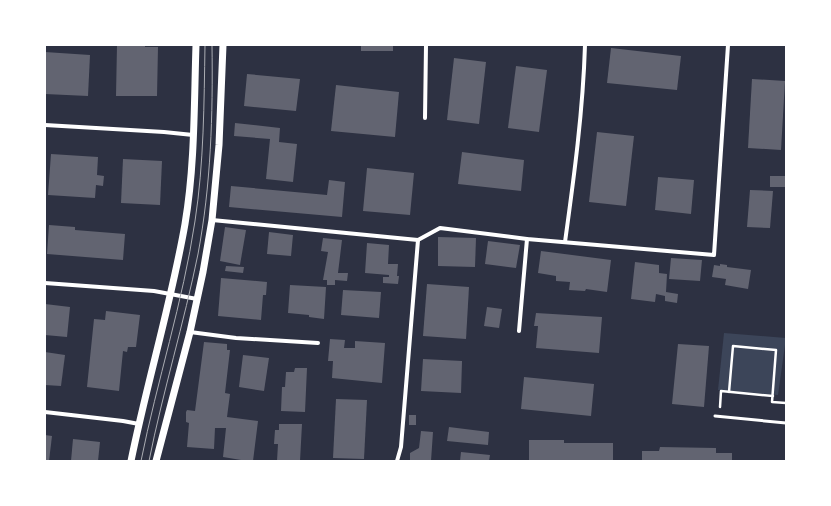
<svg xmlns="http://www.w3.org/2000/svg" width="831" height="506" font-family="'Zilla Slab',serif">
	<rect width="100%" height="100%" fill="#2d3142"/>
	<path fill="#3c4559" d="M724,333L786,338L778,395L718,390Z"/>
	<g fill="#626471">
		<path d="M117,45H145V47H158L157,96H116Z"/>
		<rect x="361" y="45" width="32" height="6"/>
		<path d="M611,48L681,56L677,90L607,83Z"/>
		<path d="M45,52L90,55L88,96L45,94Z"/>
		<path d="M454,58L486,62L479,124L447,120Z"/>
		<path d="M516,66L547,70L539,132L508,128Z"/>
		<path d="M247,74L300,79L296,111L244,106Z"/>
		<path d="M752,79L785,81L781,150L748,148Z"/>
		<path d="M336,85L399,92L395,137L331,131Z"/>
		<path d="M235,123L280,128L279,142L297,144L293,182L266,179L270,139L234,136Z"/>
		<path d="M597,132L634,136L626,206L589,202Z"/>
		<path d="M462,152L524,160L521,191L458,184Z"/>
		<path d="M51,154L98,157L97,175L104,176L103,186L96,185L95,198L48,195Z"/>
		<path d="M123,159L162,161L160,205L121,203Z"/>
		<path d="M367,168L414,173L410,215L363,211Z"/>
		<path d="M770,176H786L785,187H770Z"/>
		<path d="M658,177L694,180L691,214L655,210Z"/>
		<path d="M329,180L345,182L342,217L229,207L231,186L327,195Z"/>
		<path d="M750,190L773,191L770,228L747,227Z"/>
		<path d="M49,225L75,227V230L125,234L123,260L47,254Z"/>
		<path d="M225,227L246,230L240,265L220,261Z"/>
		<path d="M269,232L293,235L291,256L267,254Z"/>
		<path d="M438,237L476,238L475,267L438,266Z"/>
		<path d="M323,238L342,240L338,273H348L347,281L335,280V285H327V280H323L328,252L321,251Z"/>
		<path d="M488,241L520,245L516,268L485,264Z"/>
		<path d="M367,243L389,245L388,264H398L397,276H399L398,284L383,283V277H389V275L365,273Z"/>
		<path d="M541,251L611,260L607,292L586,289L585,291L569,290L570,282L556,281V276L538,273Z"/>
		<path d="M671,258L702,260L700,281L669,279Z"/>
		<path d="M635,262L659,265V273L667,274L666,292L678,294L677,303L665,301V296L656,294L655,302L631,299Z"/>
		<path d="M720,264L727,265V267L751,270L748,289L725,285L726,279L712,277L714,265L720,266Z"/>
		<path d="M226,266L244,267L243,273L225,271Z"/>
		<path d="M221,278L267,282L266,295H263L261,320L218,316Z"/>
		<path d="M427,284L469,287L466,339L423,336Z"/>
		<path d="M290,285L326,287L324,319L309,317V315L288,313Z"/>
		<path d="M343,290L381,292L379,318L341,315Z"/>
		<path d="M45,304L70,307L67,337L45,335Z"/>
		<path d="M487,307L502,309L499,328L484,326Z"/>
		<path d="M106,311L140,315L136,347H128L127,352L123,351L119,391L87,387L94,319L105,320Z"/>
		<path d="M536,313L602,317L599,353L536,348L538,326H534Z"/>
		<path d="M330,339L345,340L344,348H355V341L385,343L382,383L332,378L333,361H328Z"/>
		<path d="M204,342L227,344V350H230L225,393L230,394L227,417L258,421L253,461H241V460L223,457L226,428H215L214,449L187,447L189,423L186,422V412L187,410L195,411Z"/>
		<path d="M678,344L709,346L704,407L672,404Z"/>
		<path d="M45,352L65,355L61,386L45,385Z"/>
		<path d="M243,355L269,358L264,391L239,387Z"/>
		<path d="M423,359L462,361L461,393L421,391Z"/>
		<path d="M295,368H307L305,412L281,411L282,387H285L286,372H294Z"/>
		<path d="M524,377L594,384L591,416L521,409Z"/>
		<path d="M336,399L367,400L364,459L333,458Z"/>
		<rect x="409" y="415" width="7" height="10"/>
		<path d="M279,424H302L300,461H277L278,444H274L275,430H279Z"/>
		<path d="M449,427L489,432L488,445L447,441Z"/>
		<path d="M421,431L433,432L431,461H410V453L419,448Z"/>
		<path d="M45,435L52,436L49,461H45Z"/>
		<path d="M73,439L100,442L98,461H71Z"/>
		<path d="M529,440H564V443H613V460H611V461H529Z"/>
		<path d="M660,447L716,448V453H732V461H642V451H659Z"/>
		<path d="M461,452L490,455L489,461H460Z"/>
	</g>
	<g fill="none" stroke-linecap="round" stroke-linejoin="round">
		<g stroke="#fff" stroke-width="2.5">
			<path d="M729,392L733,346L776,350L772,402L786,403"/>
			<path d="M720,407L721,391L773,396"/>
		</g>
		<path stroke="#fff" stroke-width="3" d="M715,416L786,423"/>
		<g stroke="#fff" stroke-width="4">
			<path d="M425,118L426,45"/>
			<path d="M45,125L164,132L193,135"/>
			<path d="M212,220L418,240L440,228L527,239L714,255L728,45"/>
			<path d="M565,242C574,177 583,111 585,45"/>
			<path d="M45,283L154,291L197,299"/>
			<path d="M519,331L527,239"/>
			<path d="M190,332L236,338L318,343"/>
			<path d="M45,412L123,421L139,424"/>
			<path d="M397,461L401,447L418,240"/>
		</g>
		<g stroke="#fff" stroke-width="7">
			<path d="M131,461C147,382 171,304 185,224C195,165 194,105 196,45"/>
			<path d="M156,461L190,332L203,272L212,220L219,145L223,45"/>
		</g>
		<g stroke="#abadb3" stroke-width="1">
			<path d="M141,461C157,381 183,302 195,221C204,163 204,103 205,45"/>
			<path d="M149,461C163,391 184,323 198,254C211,185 213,115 212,45"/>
		</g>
	</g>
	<rect width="831" height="506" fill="none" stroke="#ffffff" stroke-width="92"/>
</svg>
